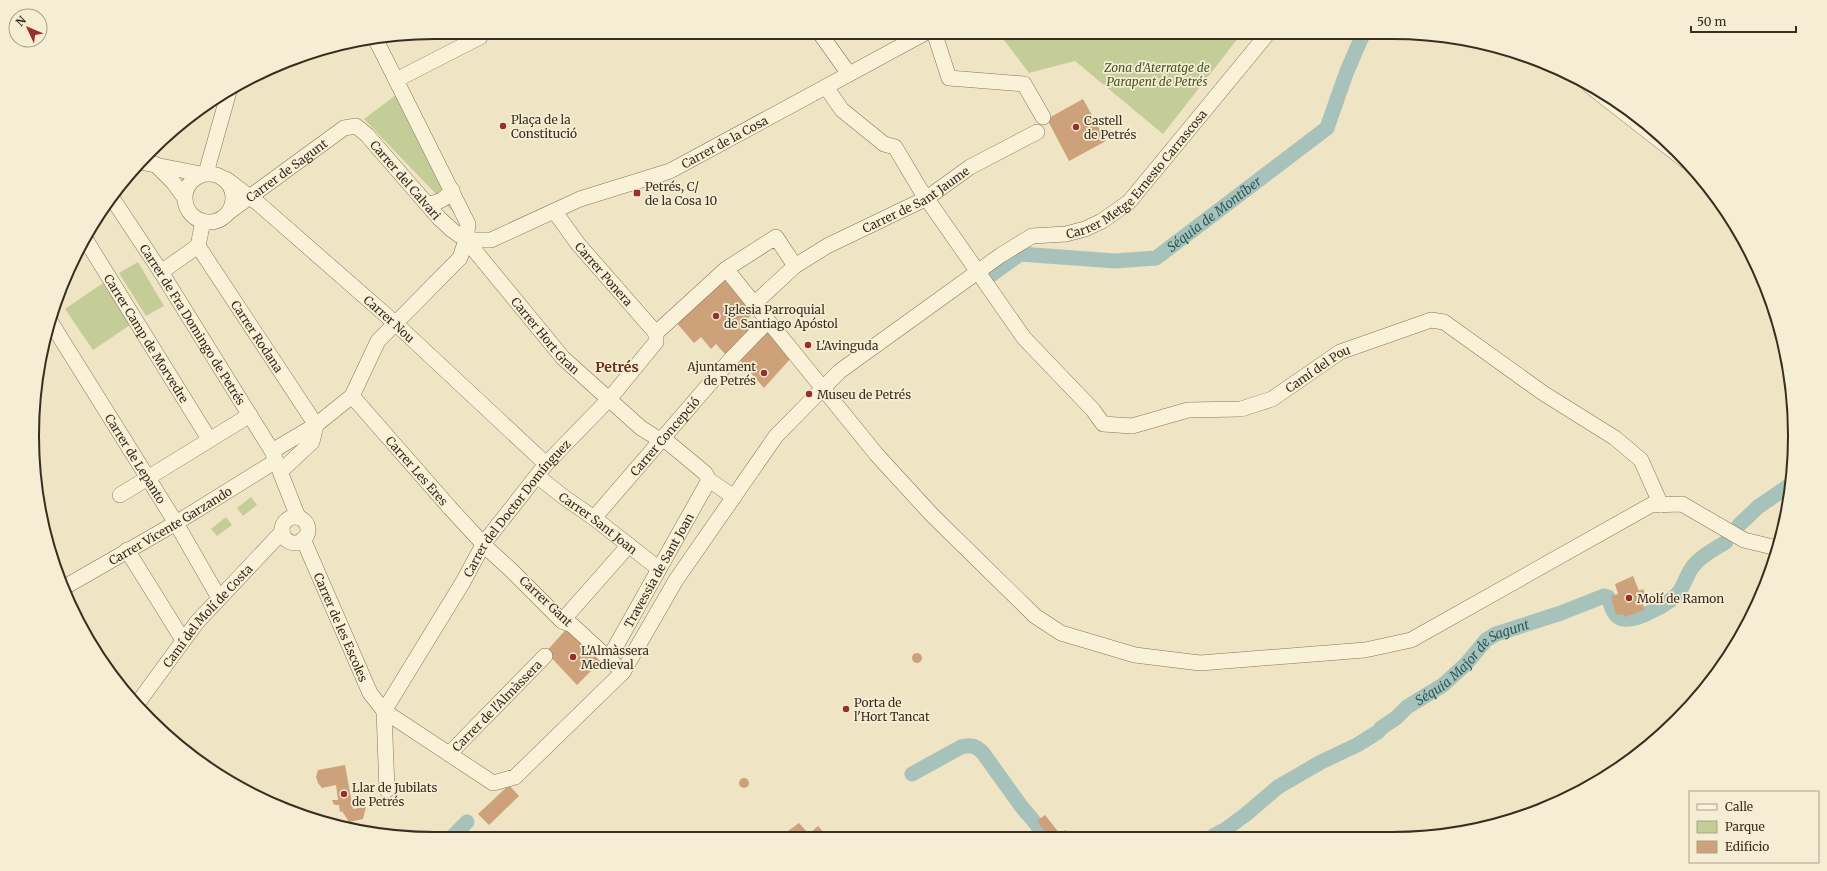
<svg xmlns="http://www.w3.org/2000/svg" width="1827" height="871" font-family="Merriweather,serif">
	<rect width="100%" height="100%" fill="#efe4c4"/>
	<g fill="#c4cd98">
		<path d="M998,32H1243L1163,134L1075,61L1029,73Z"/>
		<path d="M396,95L459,218L364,119Z"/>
		<path d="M138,262L164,306L146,316L119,273Z"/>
		<path d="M103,283L130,325L93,350L65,309Z"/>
		<path d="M251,497L257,505L243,516L237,508Z"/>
		<path d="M226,517L232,525L217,536L211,529Z"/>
	</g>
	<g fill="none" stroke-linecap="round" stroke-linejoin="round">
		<g stroke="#a6c2bb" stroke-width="15">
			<path id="s1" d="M991,275L1020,254L1115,261L1156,258L1327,128L1347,71L1364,32"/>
			<path d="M1739,525L1758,507L1790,485"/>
			<path d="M912,774L961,747C971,744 976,746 983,753L1021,806L1038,826L1041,837"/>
			<path id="s2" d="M1213,836L1226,829L1245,815L1278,787L1321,762L1357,745L1378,732L1381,728L1396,718L1407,707L1443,685L1466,664L1486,640L1496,634L1561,613L1604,596L1608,597C1611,604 1612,614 1620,618C1632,625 1671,603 1679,592C1685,584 1687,573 1694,565C1702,555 1715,549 1726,542"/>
			<path d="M450,839L467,822"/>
		</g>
	</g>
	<g fill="#cda17a">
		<path d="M1083,99L1106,141L1069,161L1047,119Z"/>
		<path d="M725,277L756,311L746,320L754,330L727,356L716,344L711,349L701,337L694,343L675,321Z"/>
		<path d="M765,328L792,357L764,388L737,357Z"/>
		<path d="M1633,576L1639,591L1643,589L1648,600L1643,602L1644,610L1625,617L1623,614L1616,615L1611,596L1618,594L1615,584Z"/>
		<path d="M568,627L600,662L577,685L546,652Z"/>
		<circle cx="917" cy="658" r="5"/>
		<path d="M345,765L353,809L366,807L363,819L349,822L342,811L340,812L339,805H335L333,803L332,800H338L336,785L322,788L318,783L316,777L318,770Z"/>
		<circle cx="744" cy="783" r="5"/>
		<path d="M509,785L519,796L489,825L478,814Z"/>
		<path d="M1045,815L1060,834L1065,830L1071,837H1049L1037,821Z"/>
		<path d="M799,823L809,834L818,826L825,834L821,838H794L788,831Z"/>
	</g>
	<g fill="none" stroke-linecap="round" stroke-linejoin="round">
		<defs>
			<g id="minor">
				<path d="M819,32L849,74"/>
				<path d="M934,32L949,78L1024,84L1043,117"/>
				<path d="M396,80L480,37"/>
				<path d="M1590,86L1686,161"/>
				<path id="s3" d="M826,87L842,110L884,144L895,147L920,189L1024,338L1093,410L1103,424L1132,426L1188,410L1241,409L1272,399L1340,352L1431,320L1444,322L1543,393L1615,438L1641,460L1661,505"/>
				<path d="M140,162L201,174"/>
				<path d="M155,164L173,182L184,197"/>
				<path d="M206,173L230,88"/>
				<circle cx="209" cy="198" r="24"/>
				<path id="s4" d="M226,179L259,204L395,323L546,464"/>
				<path id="s5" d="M112,198L161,272L272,451L298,517"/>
				<path d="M428,204C439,202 445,200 452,190"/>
				<path id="s6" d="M229,212L344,128L356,126L367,135L439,218L452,230L466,240L563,358L641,428L657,438L664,439L705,473L709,480L734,497"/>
				<path id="s7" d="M555,212L578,244L656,333"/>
				<path id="s8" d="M84,237L209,439"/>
				<path id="s9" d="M466,240H491L580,199L670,171L927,32"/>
				<path id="s10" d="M198,246L316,425"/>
				<path d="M726,269L877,455L932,515L1035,616L1061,633L1135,655L1200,663L1365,650L1411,640L1651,505L1682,504L1744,540L1777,548"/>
				<path d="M161,272L198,246L203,221"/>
				<path id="s11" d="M754,304L795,266L827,246L927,198L970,167L1037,132"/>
				<path id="s12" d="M50,321L176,523L219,598"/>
				<path id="s13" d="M352,396L450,508L488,549L511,570L562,621L572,625L623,672"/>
				<path d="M272,451L316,425L352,396L378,341L460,258L466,240L468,224L375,38"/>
				<path d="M281,471L312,442L316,425"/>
				<path id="s14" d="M537,476L565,498L594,518L659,569"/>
				<path d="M120,495L250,415"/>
				<circle cx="295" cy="530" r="13"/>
				<path id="s15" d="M594,518L731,359L768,321"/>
				<path id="s16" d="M303,539L370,693L384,711L493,783L515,777L623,672L676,580L776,436L840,371L1001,255L1032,236L1066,234L1085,229L1102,221L1129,202L1269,32"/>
				<path d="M127,550L183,640"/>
				<path id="s17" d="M63,588L176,523L276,461"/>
				<path d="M562,621L629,545"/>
				<path id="s18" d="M608,660L709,480"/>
				<path id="s19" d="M137,704L197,622L282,532"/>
				<path id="s20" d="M449,754L545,656"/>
				<path id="s21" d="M387,790L384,711L463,582L484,543L546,464L611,397L656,342V333L726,269L776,237L795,266"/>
			</g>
		</defs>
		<use href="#minor" stroke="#89765a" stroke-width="16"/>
		<use href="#minor" stroke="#f9f1d8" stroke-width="15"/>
	</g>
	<g fill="#992f2a" stroke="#f6eed4" stroke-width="1.5">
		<circle cx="503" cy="126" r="4"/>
		<circle cx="1076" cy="127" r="4"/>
		<rect x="633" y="189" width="8" height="8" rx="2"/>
		<circle cx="716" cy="316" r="4"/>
		<circle cx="808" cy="345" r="4"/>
		<circle cx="764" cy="373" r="4"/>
		<circle cx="809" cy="394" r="4"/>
		<circle cx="1629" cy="598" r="4"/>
		<circle cx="573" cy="657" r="4"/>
		<circle cx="846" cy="709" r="4"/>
		<circle cx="344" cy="794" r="4"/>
	</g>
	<g text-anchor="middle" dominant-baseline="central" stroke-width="3.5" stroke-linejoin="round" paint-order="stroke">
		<g font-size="12" font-style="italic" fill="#475625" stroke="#f6eed4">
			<text x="1157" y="67">Zona d'Aterratge de<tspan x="1157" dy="14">Parapent de Petrés</tspan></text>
		</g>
		<g font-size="12" fill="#392d1f" stroke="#f6eed4" text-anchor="start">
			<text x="511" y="119">Plaça de la<tspan x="511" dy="14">Constitució</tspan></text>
			<text x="1084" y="120">Castell<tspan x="1084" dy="14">de Petrés</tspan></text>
			<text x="645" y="186">Petrés, C/<tspan x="645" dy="14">de la Cosa 10</tspan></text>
			<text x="724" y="309">Iglesia Parroquial<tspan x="724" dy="14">de Santiago Apóstol</tspan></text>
			<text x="816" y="345">L'Avinguda</text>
			<text x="756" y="366" text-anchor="end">Ajuntament<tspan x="756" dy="14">de Petrés</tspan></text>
			<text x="817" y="394">Museu de Petrés</text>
			<text x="1637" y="598">Molí de Ramon</text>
			<text x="581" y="650">L'Almàssera<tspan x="581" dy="14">Medieval</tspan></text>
			<text x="854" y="702">Porta de<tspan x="854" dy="14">l'Hort Tancat</tspan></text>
			<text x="352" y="787">Llar de Jubilats<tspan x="352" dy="14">de Petrés</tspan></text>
		</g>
		<g font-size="12" fill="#392d1f" stroke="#f6eed4">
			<text stroke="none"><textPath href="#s9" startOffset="279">Carrer de la Cosa</textPath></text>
			<text stroke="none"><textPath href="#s6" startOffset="71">Carrer de Sagunt</textPath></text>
			<text stroke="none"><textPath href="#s16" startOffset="1231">Carrer Metge Ernesto Carrascosa</textPath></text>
			<text stroke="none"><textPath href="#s6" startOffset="228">Carrer del Calvari</textPath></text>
			<text stroke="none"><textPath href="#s11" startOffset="194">Carrer de Sant Jaume</textPath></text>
			<text stroke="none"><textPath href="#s7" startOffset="79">Carrer Ponera</textPath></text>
			<text stroke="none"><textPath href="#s4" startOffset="215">Carrer Nou</textPath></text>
			<text stroke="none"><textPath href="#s5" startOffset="150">Carrer de Fra Domingo de Petrés</textPath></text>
			<text stroke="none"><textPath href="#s6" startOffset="438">Carrer Hort Gran</textPath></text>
			<text stroke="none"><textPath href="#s10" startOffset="108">Carrer Rodana</textPath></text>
			<text stroke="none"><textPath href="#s8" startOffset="119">Carrer Camp de Morvedre</textPath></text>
			<text stroke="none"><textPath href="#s3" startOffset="669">Camí del Pou</textPath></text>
			<text stroke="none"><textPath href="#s15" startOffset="108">Carrer Concepció</textPath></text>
			<text stroke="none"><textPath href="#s12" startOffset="162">Carrer de Lepanto</textPath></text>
			<text stroke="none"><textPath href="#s13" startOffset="99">Carrer Les Eres</textPath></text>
			<text stroke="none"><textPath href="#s21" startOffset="322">Carrer del Doctor Domínguez</textPath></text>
			<text stroke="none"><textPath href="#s14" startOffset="77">Carrer Sant Joan</textPath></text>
			<text stroke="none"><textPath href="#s17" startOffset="124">Carrer Vicente Garzando</textPath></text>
			<text stroke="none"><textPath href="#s18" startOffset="103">Travessia de Sant Joan</textPath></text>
			<text transform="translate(546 601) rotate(43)">Carrer Gant</text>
			<text stroke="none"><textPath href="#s19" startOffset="113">Camí del Molí de Costa</textPath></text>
			<text stroke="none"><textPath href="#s16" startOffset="96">Carrer de les Escoles</textPath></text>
			<text stroke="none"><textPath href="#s20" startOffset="68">Carrer de l'Almàssera</textPath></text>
		</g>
		<g font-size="13" font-style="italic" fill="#2e5959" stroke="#f6eed4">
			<text stroke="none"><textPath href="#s1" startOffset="245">Séquia de Montíber</textPath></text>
			<text stroke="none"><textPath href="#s2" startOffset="315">Séquia Major de Sagunt</textPath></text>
		</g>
		<g font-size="14" font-weight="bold" fill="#66301e" stroke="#f6eed4">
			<text x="617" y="367">Petrés</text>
		</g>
	</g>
	<path d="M0 0H1827V871H0ZM435 39H1392A396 396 0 0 1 1788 435V436A396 396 0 0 1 1392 832H435A396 396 0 0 1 39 436V435A396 396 0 0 1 435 39Z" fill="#f6eed4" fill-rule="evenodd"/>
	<path fill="none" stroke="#392d1f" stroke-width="2" d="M435 39H1392A396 396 0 0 1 1788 435V436A396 396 0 0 1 1392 832H435A396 396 0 0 1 39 436V435A396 396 0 0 1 435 39Z"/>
	<rect x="1689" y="791" width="130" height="72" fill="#f6eed4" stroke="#aaa18c"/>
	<rect x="1697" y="804" width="20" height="6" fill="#f9f1d8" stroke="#aaa18c"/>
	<text x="1725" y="811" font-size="12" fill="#392d1f">Calle</text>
	<rect x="1697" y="821" width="20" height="12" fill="#c4cd98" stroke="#aaa18c"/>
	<text x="1725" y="831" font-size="12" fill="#392d1f">Parque</text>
	<rect x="1697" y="841" width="20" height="12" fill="#cda17a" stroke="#aaa18c"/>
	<text x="1725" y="851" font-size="12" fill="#392d1f">Edificio</text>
	<g transform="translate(28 28) rotate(314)"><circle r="19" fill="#f6eed4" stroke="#aaa18c"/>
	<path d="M0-3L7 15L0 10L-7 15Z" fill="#992f2a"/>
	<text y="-6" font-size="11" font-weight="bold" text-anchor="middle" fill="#392d1f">N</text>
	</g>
	<path d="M1691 26v6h105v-6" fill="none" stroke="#392d1f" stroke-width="2"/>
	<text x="1697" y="26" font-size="12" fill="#392d1f" stroke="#f6eed4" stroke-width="3" paint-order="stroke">50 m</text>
</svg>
